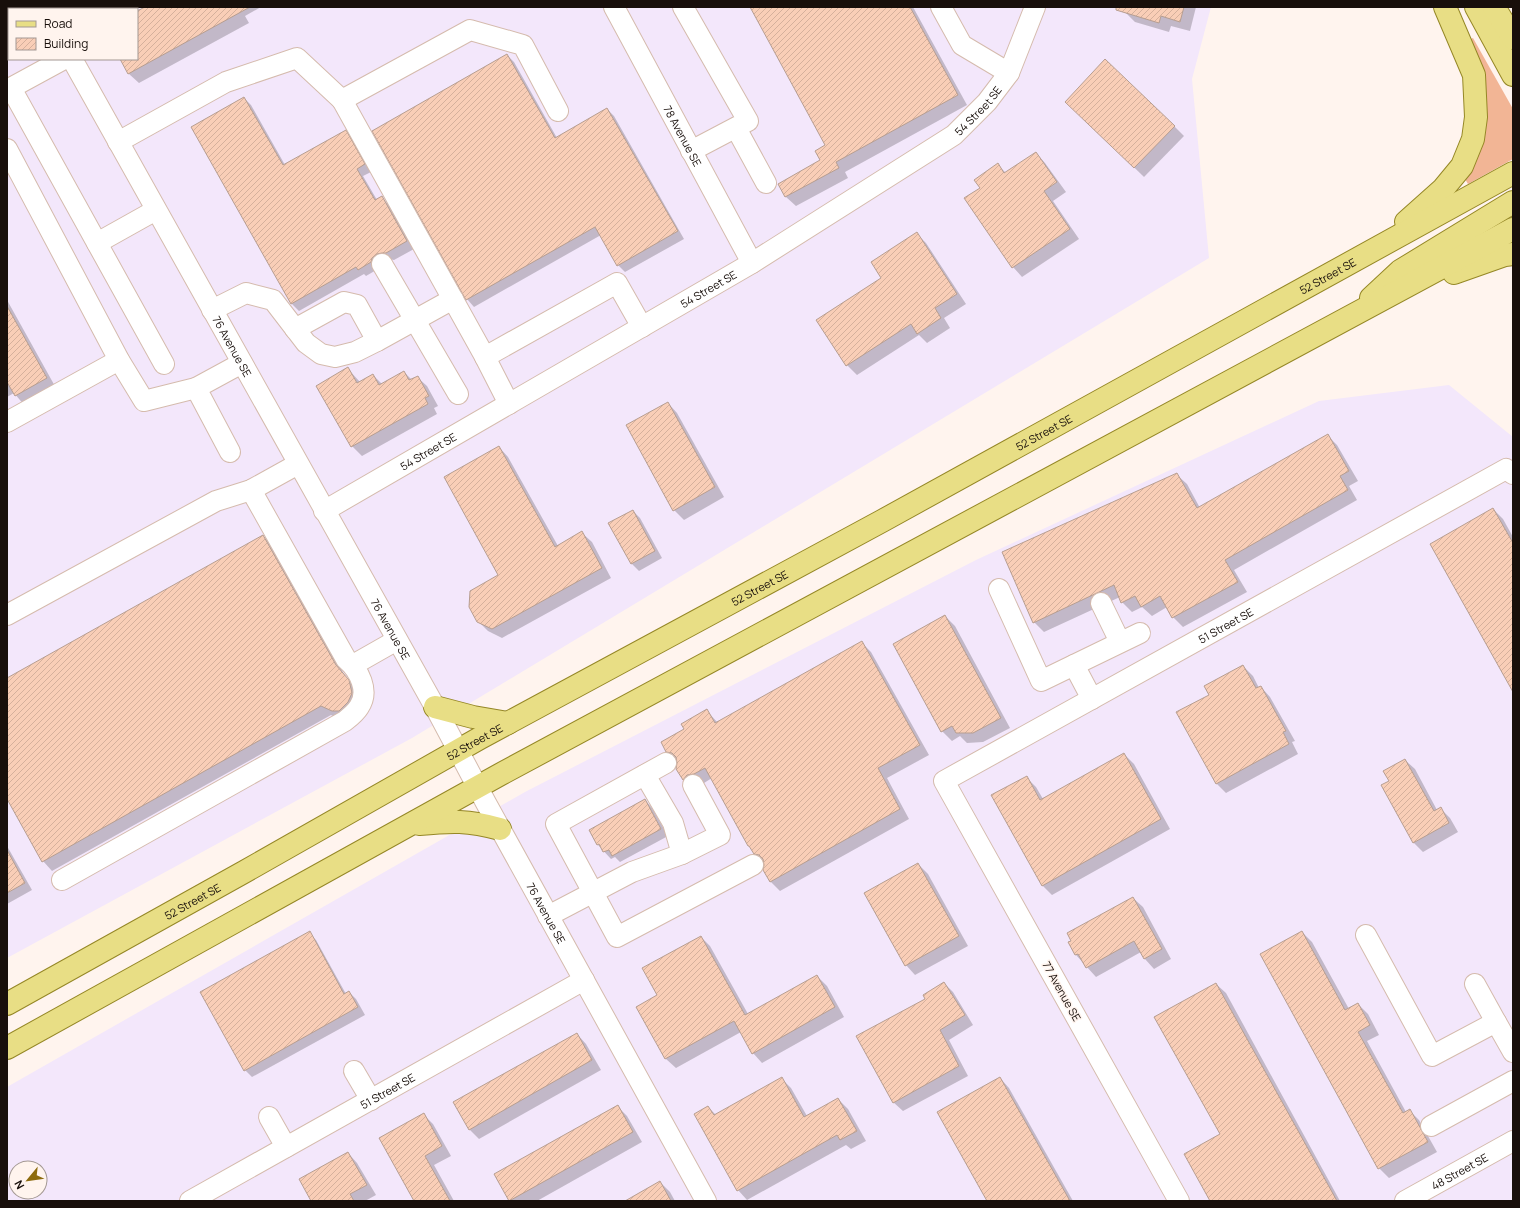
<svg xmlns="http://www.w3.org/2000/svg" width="1520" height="1208" font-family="Manrope,sans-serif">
	<defs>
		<pattern id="building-hatch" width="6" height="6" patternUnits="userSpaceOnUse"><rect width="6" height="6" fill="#f9ceb7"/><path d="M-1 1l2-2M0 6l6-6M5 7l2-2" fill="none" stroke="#d5b09c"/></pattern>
	</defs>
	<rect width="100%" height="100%" fill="#fff4ee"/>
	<g fill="#f3e7fb" fill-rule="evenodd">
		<path d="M7,7H1211L1192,79L1209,258L412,738L7,958ZM9,9H137V59H9Z"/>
		<path d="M1449,385L1513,437V1201H7V1087L525,792L976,560L1319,401ZM16,1168H40V1192H16Z"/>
	</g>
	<path fill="#f2b595" d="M1473,38L1513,109V159L1468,184L1465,179L1468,40Z"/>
	<g fill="#0003">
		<path d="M147,7H261L245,16L249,23L139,83L129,74L121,59H137V12Z"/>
		<path d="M751,7H913L967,105L845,172L848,178L796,206L786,197L779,184L822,161L827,146Z"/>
		<path d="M1126,7H1196L1190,31L1171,26L1169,32L1135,22L1125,12Z"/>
		<path d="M507,55L514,62L557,138L607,109L614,116L684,239L625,272L618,265L601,235L474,307L467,299L374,131Z"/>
		<path d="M244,98L251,105L285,165L345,131L353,138L371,172L363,176L377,200L382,198L389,205L414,249L394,260L389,259L378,269L366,276L364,274L299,311L292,304L192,127Z"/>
		<path d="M1076,111L1174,126L1184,136L1144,177Z"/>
		<path d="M1036,153L1045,163L1066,192L1053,201L1079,239L1022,277L1013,267L981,188L998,165L1006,173Z"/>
		<path d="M917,234L926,243L966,304L944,318L950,328L927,343L919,335L857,375L847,365L818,320L882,278Z"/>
		<path d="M7,300L56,388L25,406L14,393L7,397Z"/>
		<path d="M348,369L360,382L373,375L382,384L404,372L412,380L417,377L427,386L438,406L434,408L437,414L362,456L352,446Z"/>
		<path d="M668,403L677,413L724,497L684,520L674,510Z"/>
		<path d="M1328,436L1337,445L1358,481L1349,486L1357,500L1234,570L1247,592L1183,627L1173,617L1167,607L1152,616L1142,607L1132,612L1122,602L1120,597L1044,632L1034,622L1177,475L1187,484L1200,508Z"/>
		<path d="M499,447L508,457L558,546L582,533L592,542L611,578L502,638L488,631L478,621L499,576Z"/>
		<path d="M1493,509L1503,519L1513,537V690Z"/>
		<path d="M633,511L640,518L662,558L639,571L632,564L610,523Z"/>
		<path d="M263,536L273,546L345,676L358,691L342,721L331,715L52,871L43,861L7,797V679Z"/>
		<path d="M945,616L955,626L1010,728L983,742L967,743L960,736L952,741L942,731Z"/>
		<path d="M862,643L871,652L929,755L887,778L909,819L780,891L770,881L764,863L755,853L712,778L704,783L697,784L693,789L683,780L677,769L678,763L667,751L685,729L707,711L718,723Z"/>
		<path d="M1243,666L1253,676L1259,688L1261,687L1270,697L1295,741L1292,742L1298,754L1226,793L1216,783L1210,695Z"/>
		<path d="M1124,754L1134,764L1170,829L1052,895L1042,885L1026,777L1036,787L1043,799Z"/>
		<path d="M1405,760L1415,769L1437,810L1440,808L1450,818L1458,832L1423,852L1413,842L1390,781Z"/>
		<path d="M645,800L652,808L668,836L620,862L615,857L611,859L598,845Z"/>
		<path d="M7,846L32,890L7,904Z"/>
		<path d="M918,864L928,874L968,946L915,975L906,965Z"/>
		<path d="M1133,898L1143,907L1171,959L1154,969L1145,959L1141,952L1096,977L1076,955Z"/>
		<path d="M1302,932L1312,942L1349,1009L1358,1004L1368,1014L1379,1035L1367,1041L1406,1112L1409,1110L1419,1120L1437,1152L1389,1178L1379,1168Z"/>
		<path d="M309,933L316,940L346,994L349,992L356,999L365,1015L252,1077L245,1070Z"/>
		<path d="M701,937L710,946L748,1014L817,976L827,986L844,1017L762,1063L753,1053L741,1032L676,1068L666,1059L638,1007L658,996Z"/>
		<path d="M944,983L953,992L973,1025L949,1040L968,1076L903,1111L893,1102L926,999Z"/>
		<path d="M1216,984L1226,993L1340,1201H1212L1221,1135Z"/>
		<path d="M577,1034L586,1044L601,1070L479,1139L469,1129Z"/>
		<path d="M1000,1078L1009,1088L1073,1201H988Z"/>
		<path d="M782,1079L791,1088L807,1116L838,1099L848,1109L866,1141L851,1149L846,1145L747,1200L738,1190L708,1107L716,1115Z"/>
		<path d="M617,1106L627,1116L642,1142L537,1201H510L495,1175Z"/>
		<path d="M423,1114L433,1124L451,1156L434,1165L454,1201H415Z"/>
		<path d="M348,1153L357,1163L376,1195L365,1201H313Z"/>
		<path d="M660,1182L670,1192L675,1201H627Z"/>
	</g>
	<g fill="url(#building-hatch)" stroke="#b79e91">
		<path d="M145,7H250L128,74L120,59H137V11Z"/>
		<path d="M750,7H910L958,95L836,162L839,168L785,197L778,184L820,160L815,151L825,145Z"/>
		<path d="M1116,7H1184L1180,22L1161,16L1159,23L1116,10Z"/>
		<path d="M507,54L555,138L607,108L678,231L617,266L595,227L466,300L372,131Z"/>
		<path d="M1105,59L1175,126L1134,168L1065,102Z"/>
		<path d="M244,97L283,165L346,130L365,164L357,169L375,200L382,196L407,241L386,253H382L377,254L372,258L371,262L358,270L356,267L291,304L191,127Z"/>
		<path d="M1036,152L1057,182L1044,191L1070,229L1012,268L964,198L980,188L974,180L998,163L1004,173Z"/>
		<path d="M917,232L957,294L935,308L941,318L917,334L911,324L846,366L816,320L881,278L871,262Z"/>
		<path d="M7,306L47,378L15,396L7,382Z"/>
		<path d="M348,367L357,383L373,374L379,385L404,371L409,380L418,376L429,396L425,398L428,404L351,447L316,386Z"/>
		<path d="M668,402L715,487L673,511L626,425Z"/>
		<path d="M1328,434L1349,471L1340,476L1348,490L1225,560L1238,582L1172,618L1160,596L1141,607L1135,596L1121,603L1114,585L1033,623L1002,552L1177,473L1197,508Z"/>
		<path d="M499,446L555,547L582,531L602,568L492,629L477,622L469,607L470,591L498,575L444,477Z"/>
		<path d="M1493,508L1513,543V692L1430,544Z"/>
		<path d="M633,510L655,551L631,564L608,523Z"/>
		<path d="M263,535L336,665L349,680L352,693L348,702L339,711H332L321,706L42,862L7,799V678Z"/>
		<path d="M945,615L1001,718L973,733H956L952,726L941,732L893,644Z"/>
		<path d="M862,641L920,745L878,768L900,809L770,882L763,870L764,865L763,859L759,855L754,854L749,846H748L705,768L694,774L687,775L683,780L676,769L677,763L676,757L672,753L666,752L661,742L684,729L681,724L707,709L715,723Z"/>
		<path d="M1243,665L1256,688L1261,686L1286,731L1283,732L1289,744L1216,784L1176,712L1209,695L1204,686Z"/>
		<path d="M1124,753L1161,819L1042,886L991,795L1027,776L1040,800Z"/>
		<path d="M1405,759L1434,811L1441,807L1449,823L1413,843L1381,785L1389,781L1383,771Z"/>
		<path d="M645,799L661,829L612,856L609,850L603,852L599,844L597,845L589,830Z"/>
		<path d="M7,850L25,883L7,893Z"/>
		<path d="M918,863L959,936L905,966L864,893Z"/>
		<path d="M1133,897L1162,949L1144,959L1134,941L1086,968L1078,954L1075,955L1068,942L1071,941L1067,933Z"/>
		<path d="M310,931L344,994L349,991L358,1007L244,1071L200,992Z"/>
		<path d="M1302,931L1345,1010L1358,1003L1370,1025L1358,1032L1403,1113L1410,1109L1428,1142L1378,1169L1260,954Z"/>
		<path d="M701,936L745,1015L817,975L835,1007L752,1054L734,1021L665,1059L636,1007L657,995L642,968Z"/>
		<path d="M944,982L965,1015L940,1030L959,1066L893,1103L856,1036L925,999L923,995Z"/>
		<path d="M1216,983L1337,1201H1210L1184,1154L1220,1134L1154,1017Z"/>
		<path d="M577,1033L592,1060L469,1130L453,1102Z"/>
		<path d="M782,1077L804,1117L838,1098L857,1131L840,1140L837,1135L737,1191L694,1114L708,1106L714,1115Z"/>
		<path d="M1000,1077L1070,1201H987L937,1112Z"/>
		<path d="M618,1105L633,1132L509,1201L494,1174Z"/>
		<path d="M424,1113L442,1146L425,1156L450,1201H414L379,1138Z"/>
		<path d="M348,1152L367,1185L350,1194L354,1201H311L299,1179Z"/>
		<path d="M660,1181L671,1201H625Z"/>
	</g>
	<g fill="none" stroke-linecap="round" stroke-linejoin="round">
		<defs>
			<g id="minor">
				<path d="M43,7L44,9"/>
				<path id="s1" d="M614,7L752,263"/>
				<path d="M683,7L748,121L691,151"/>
				<path d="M941,7L962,45L1009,73"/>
				<path id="s2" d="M72,59L435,707L486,803L706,1201"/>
				<path d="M11,88L164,364"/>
				<path d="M7,90L64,59"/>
				<path d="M342,100L485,357L509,404"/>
				<path d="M736,128L766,183"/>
				<path d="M118,142L226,82L297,58L342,100L470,30L523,45L558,111"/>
				<path d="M7,149L119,360L144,401L196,388"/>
				<path d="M97,243L156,210"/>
				<path d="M382,264L458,394"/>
				<path d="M212,310L246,293L273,300L306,343L321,354L335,357L355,352L377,341L453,299"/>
				<path d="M295,329L344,302L357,305L377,341"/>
				<path d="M485,357L617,283L642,327"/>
				<path d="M7,422L119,360"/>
				<path d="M230,452L196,388L242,363"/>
				<path id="s3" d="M324,511L752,263L954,135L987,102L1009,73L1035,7"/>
				<path d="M999,589L1041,681L1074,665"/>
				<path d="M1101,603L1120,642"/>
				<path d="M7,615L216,501L251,490L298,464"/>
				<path d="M353,665L397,640"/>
				<path d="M1092,699L1074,665L1140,633"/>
				<path d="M666,763L556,824L617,937L753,865"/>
				<path d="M645,775L673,823L682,854"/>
				<path d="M62,880L345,721C350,717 356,712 359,707C370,691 359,670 346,659L251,490"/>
				<path d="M548,916L632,872L682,854L720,835L693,785"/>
				<path d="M1366,935L1432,1056L1496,1022L1513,1052"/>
				<path d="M1475,984L1496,1022"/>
				<path d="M354,1071L371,1100"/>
				<path d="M269,1117L286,1147"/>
				<path d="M1431,1126L1513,1081"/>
				<path id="s4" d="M190,1201L584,980"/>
				<path id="s5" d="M1179,1201L944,781L1506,469L1513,474"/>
				<path id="s6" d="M1405,1201L1513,1141"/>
			</g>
			<g id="major">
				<path d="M1476,7L1513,75"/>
				<path d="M1494,7L1513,38"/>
				<path d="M1406,222L1443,189L1462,166L1473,139L1476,117L1474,75L1445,7"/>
				<path d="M1454,273L1505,255L1513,254"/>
				<path d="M1371,298L1400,271L1513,202"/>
				<path d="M435,707L473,717L508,723"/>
				<path d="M419,824C451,821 468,820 500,829"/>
				<path id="s7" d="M7,1004L244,872L480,738L882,521L1513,173"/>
				<path d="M7,1048L501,774L1513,229"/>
			</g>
		</defs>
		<use href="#minor" stroke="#d5bbad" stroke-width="22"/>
		<use href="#major" stroke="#958726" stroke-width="24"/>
		<use href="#minor" stroke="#fff" stroke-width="20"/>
		<use href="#major" stroke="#e8de85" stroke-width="22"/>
	</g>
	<g text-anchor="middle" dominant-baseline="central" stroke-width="3" stroke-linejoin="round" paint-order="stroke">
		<g font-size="11" fill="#180f0b" stroke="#fff4ee">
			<text stroke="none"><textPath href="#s3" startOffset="768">54 Street SE</textPath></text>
			<text stroke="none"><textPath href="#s1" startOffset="146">78 Avenue SE</textPath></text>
			<text stroke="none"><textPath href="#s7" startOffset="1508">52 Street SE</textPath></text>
			<text stroke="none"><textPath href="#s3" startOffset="444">54 Street SE</textPath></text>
			<text stroke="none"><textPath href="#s2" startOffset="329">76 Avenue SE</textPath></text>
			<text stroke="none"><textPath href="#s7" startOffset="1184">52 Street SE</textPath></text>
			<text stroke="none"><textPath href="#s3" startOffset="120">54 Street SE</textPath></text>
			<text stroke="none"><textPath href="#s7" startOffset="860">52 Street SE</textPath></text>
			<text stroke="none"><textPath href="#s5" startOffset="803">51 Street SE</textPath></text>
			<text stroke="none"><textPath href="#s2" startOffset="653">76 Avenue SE</textPath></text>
			<text stroke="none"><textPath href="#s7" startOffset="536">52 Street SE</textPath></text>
			<text stroke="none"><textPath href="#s7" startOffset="212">52 Street SE</textPath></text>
			<text stroke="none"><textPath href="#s2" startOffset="977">76 Avenue SE</textPath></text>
			<text transform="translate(1062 991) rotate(61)">77 Avenue SE</text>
			<text stroke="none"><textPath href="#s4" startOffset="226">51 Street SE</textPath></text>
			<text stroke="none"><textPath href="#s6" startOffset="62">48 Street SE</textPath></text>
		</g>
	</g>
	<rect width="1520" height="1208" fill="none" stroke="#180f0b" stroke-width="16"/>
	<rect x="8" y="8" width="130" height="52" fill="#fff4ee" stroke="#a39893"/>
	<rect x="16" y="21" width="20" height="6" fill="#e8de85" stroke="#a39893"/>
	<text x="44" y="28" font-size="12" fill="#180f0b">Road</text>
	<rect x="16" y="38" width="20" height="12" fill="url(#building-hatch)" stroke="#a39893"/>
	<text x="44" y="48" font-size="12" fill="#180f0b">Building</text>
	<g transform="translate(28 1180) rotate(241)"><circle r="19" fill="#fff4ee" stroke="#a39893"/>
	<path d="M0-3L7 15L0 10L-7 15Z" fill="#8d6b0d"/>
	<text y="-6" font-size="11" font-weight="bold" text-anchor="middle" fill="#180f0b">N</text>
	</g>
</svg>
